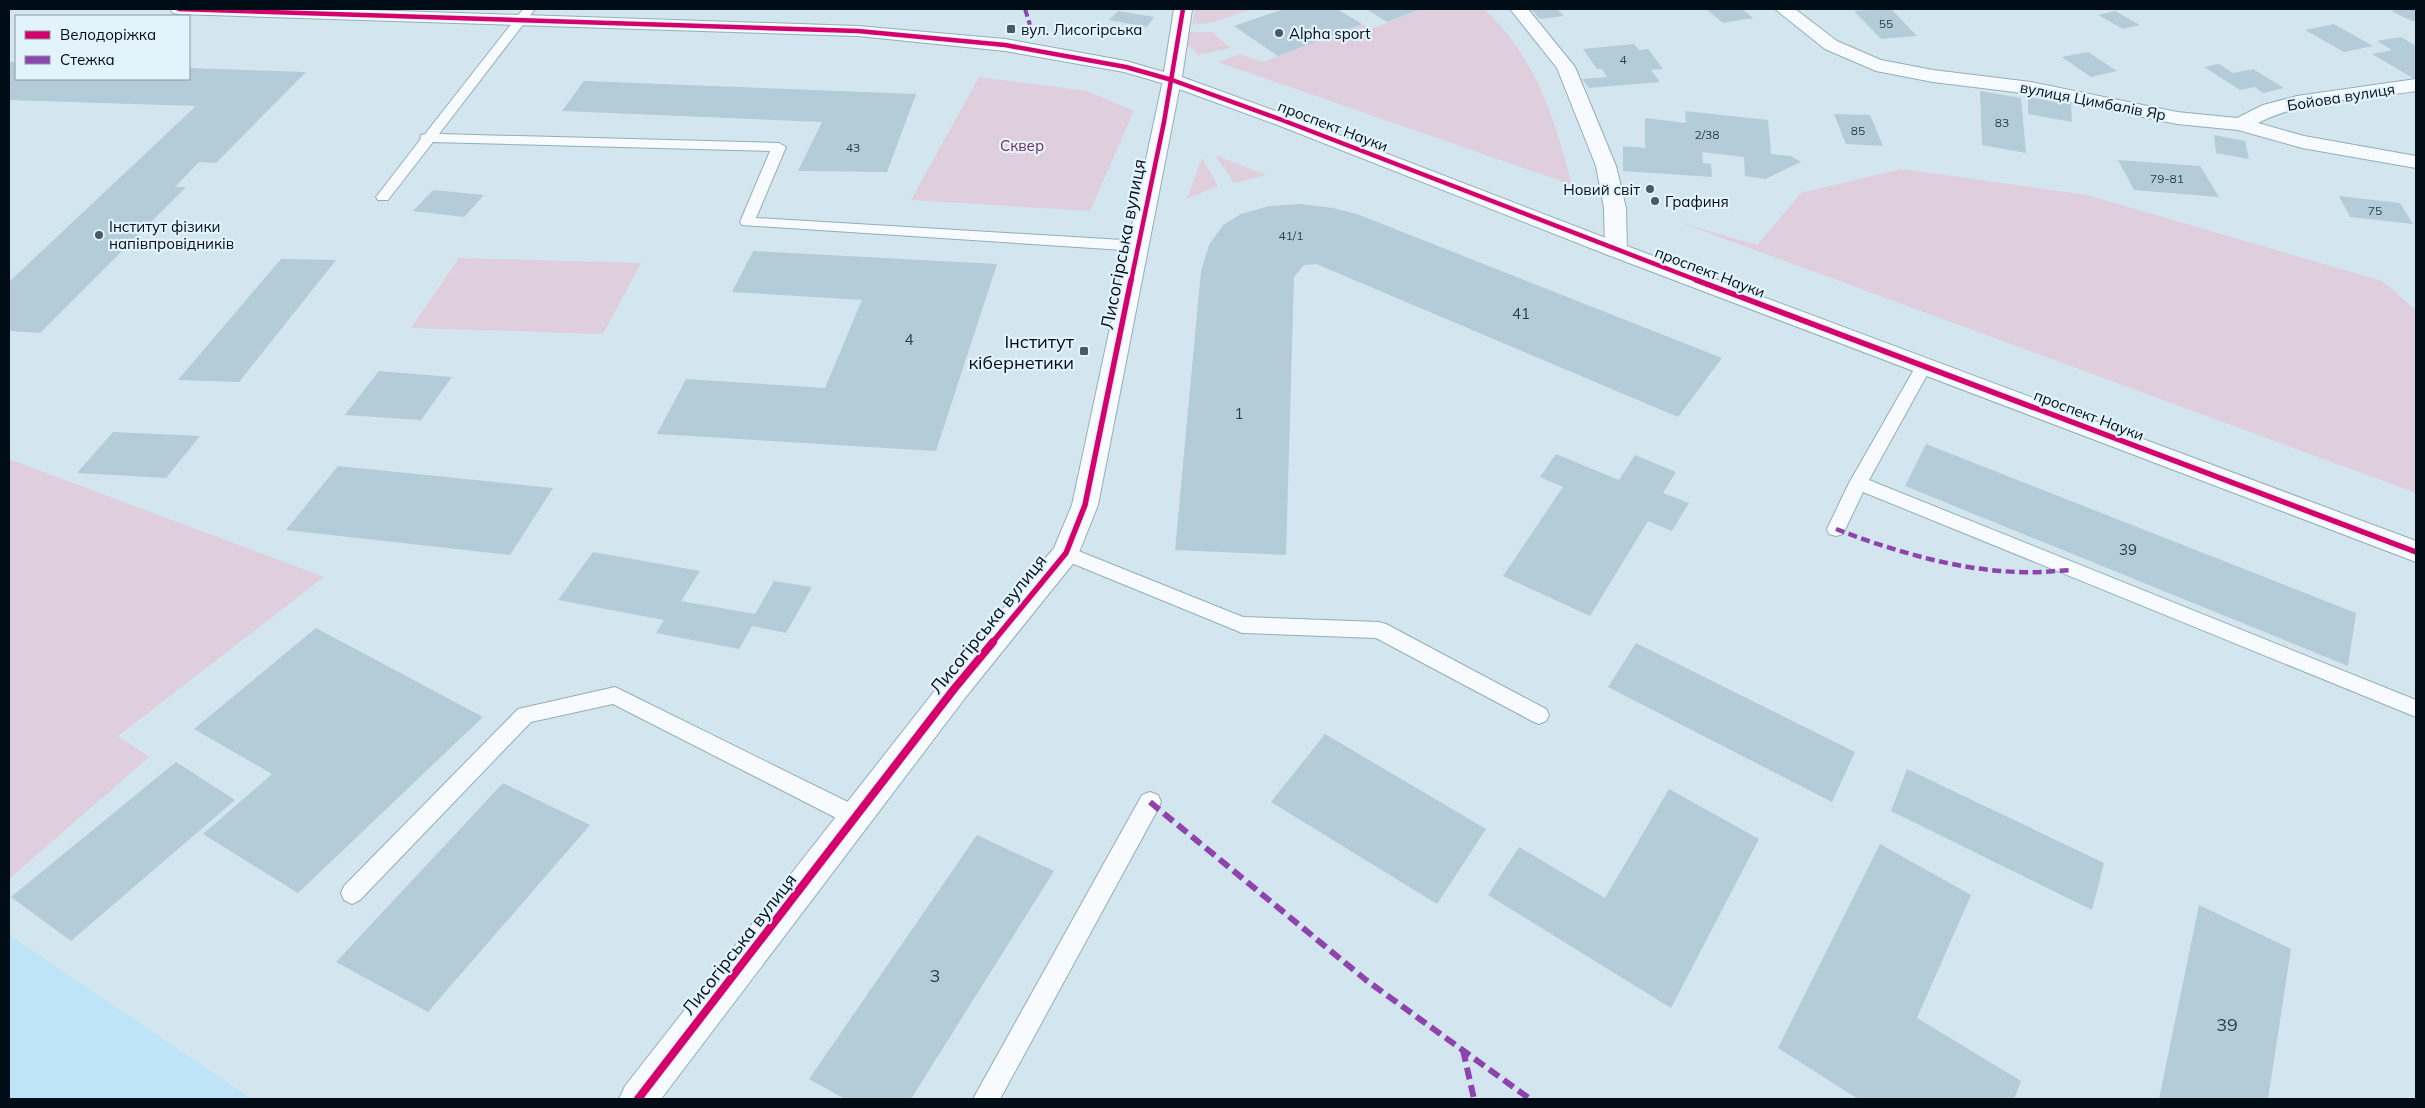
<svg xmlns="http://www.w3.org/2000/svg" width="2425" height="1108" font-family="Mulish,sans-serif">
	<rect width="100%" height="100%" fill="#d3e6ef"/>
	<path fill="#bee4f8" d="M9,935L252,1099H9Z"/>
	<g fill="#dfcedd">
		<path d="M1195,9H1251L1214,22L1192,25Z"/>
		<path d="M1422,9H1484C1535,56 1555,119 1572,185L1218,62L1240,54L1263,62L1362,24L1371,29Z"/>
		<path d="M1186,32H1212L1230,48L1198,55L1191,47H1184Z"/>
		<path d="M979,77L1087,91L1134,111L1090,211L911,200Z"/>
		<path d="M1215,155L1266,175L1234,183Z"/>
		<path d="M1202,158L1218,186L1187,199Z"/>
		<path d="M1901,169L2087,195L2382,281L2416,310V493L1679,222L1757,245L1801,193Z"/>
		<path d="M459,258L641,263L603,334L411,328Z"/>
		<path d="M9,459L324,577L118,736L149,757L9,879Z"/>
	</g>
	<g fill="#b3ccd8">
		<path d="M1284,9H1337L1362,24L1278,56L1234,26Z"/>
		<path d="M1366,9H1421L1387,22Z"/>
		<path d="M1531,9H1557L1564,16L1540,19Z"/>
		<path d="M1706,9H1742L1753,18L1723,23Z"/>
		<path d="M1891,9L1917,36L1881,39L1854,11Z"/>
		<path d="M2399,9H2416V21H2412L2391,11Z"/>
		<path d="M1118,11L1154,17L1147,27L1109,20Z"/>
		<path d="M2115,11L2140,25L2123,29L2098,15Z"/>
		<path d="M2334,24L2373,46L2344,52L2305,30Z"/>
		<path d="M2401,37L2416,46V80L2372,54L2392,50L2377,41Z"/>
		<path d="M1634,44L1639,50L1648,49L1663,69L1651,70L1660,82L1589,88L1582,79L1607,77L1602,69H1597L1583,49Z"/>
		<path d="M2088,52L2117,71L2091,77L2062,57Z"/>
		<path d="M9,62H16V79H189V68L306,72L216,163L199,162L175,187H186L40,333L9,331V282L196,106L9,100Z"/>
		<path d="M2219,64L2233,73L2253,69L2284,88L2263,93L2255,87L2240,90L2204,67Z"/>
		<path d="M584,81L916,94L887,172L798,171L822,122L562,111Z"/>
		<path d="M1980,91L2021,98L2026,153L1982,145Z"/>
		<path d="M2028,97L2071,104L2072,122L2028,114Z"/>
		<path d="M1685,111L1768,120L1771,154L1791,156L1801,162L1765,179L1745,176L1744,157L1702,152L1703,163L1711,164L1712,177L1623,171V146L1645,148V118L1686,123Z"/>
		<path d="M1834,114L1870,115L1883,146L1846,144Z"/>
		<path d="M2214,135L2245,141L2249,159L2216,153Z"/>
		<path d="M2118,160L2200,166L2219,197L2134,190Z"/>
		<path d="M433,190L484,195L464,217L413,211Z"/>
		<path d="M2339,196L2400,203L2413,224L2350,217Z"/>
		<path d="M1300,204L1333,208L1357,214L1722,358L1678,417L1328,269L1316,264L1304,265L1294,277L1286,555L1175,550L1201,271L1209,245L1223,225L1241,214L1269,206Z"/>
		<path d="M753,251L997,264L936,451L657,434L686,379L825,388L862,300L732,292Z"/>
		<path d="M281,259L336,260L239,382L178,380Z"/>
		<path d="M379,371L452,377L421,420L345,415Z"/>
		<path d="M113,432L200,436L166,478L77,473Z"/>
		<path d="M1926,444L2356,613L2348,666L1905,486Z"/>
		<path d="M1556,454L1619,480L1635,455L1676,472L1663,493L1689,503L1672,531L1648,521L1590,616L1503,576L1563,487L1540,477Z"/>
		<path d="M338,466L553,488L510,555L286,530Z"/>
		<path d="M593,552L700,571L681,601L755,614L774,581L812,587L786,633L752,626L739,649L656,633L664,620L558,600Z"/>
		<path d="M316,628L483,717L298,893L203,834L272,774L194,729Z"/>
		<path d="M1636,643L1855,752L1832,802L1608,687Z"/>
		<path d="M1325,734L1486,829L1437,904L1271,802Z"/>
		<path d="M176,762L235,800L71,941L11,897Z"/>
		<path d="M1907,769L2104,863L2092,910L1891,811Z"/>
		<path d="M503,783L590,825L428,1012L336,962Z"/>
		<path d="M1669,789L1759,839L1671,1008L1488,895L1519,847L1605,898Z"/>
		<path d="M977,835L1054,871L911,1099H845L809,1079Z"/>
		<path d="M1880,844L1971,895L1917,1018L2021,1081L2014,1099H1858L1778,1048Z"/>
		<path d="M2199,905L2291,949L2268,1099H2159Z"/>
	</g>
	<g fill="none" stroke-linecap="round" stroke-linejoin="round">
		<defs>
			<g id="lane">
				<path d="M523,9H535L439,134L779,143L786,147L756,218L1139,241L1146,246L1139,251L742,225L740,222L770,151L433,142L388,200H378L376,197L420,140L421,135L425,134Z"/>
				<path d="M1924,361L1930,362L1932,366L1869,480L2416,700V717L1863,492L1843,534L1836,536L1829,534L1827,529L1849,483L1916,366L1918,362Z"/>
				<path d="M1066,546L1243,617L1379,622L1386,624L1546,709L1549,715L1546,721L1539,724L1532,721L1376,638L1242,633L1235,630L1059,558L1057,553L1059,548Z"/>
				<path d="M615,687L864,810L867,817L864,824L856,827L848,824L613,704L531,722L360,900L352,904L344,900L341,893L344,886L518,709Z"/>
				<path d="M1150,792L1158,795L1161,802L1158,809L1000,1099H973L1142,795Z"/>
			</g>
			<g id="street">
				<path d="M1510,9H1528L1575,67L1616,166L1626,208L1627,250L1624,255L1616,257L1608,255L1605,250L1604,208L1596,166L1557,68Z"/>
				<path d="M1775,9H1795L1837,41L1881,60L1933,70L2031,82L2177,112L2237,118L2263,105L2297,96L2416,79V91C2364,99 2305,99 2258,123L2304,136L2416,156V168L2302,148L2238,130L2177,124L2031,94L1933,82L1876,71L1825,49Z"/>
				<path d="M1172,74L1179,76L1181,80L1098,505L1076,560L965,698L661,1099H619L625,1086L943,680L1054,548L1072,505L1163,80L1165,76Z"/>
			</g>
			<path id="secondary" d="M170,9H336L858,26L1005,39L1126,61L1164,72L1174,9H1192L1182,77L1289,116L1624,245L2416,541V562L1608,255L1275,124L1165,84L1124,72L1005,51L858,36L179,14L173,13Z"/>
		</defs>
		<use href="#lane" stroke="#93adb9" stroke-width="2"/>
		<use href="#street" stroke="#93adb9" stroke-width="2"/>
		<use href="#secondary" stroke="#93adb9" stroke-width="2"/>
		<use href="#lane" fill="#f8fbfd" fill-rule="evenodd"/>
		<use href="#street" fill="#f8fbfd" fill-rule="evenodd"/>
		<use href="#secondary" fill="#f8fbfd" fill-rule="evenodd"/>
		<path stroke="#8e44ad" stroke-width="4" stroke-dasharray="8 4" stroke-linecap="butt" d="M1025,9L1030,25"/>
		<path stroke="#8e44ad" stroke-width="4.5" stroke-dasharray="9 4.5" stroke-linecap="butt" d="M1836,529C1893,551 1957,570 2018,572C2036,573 2054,571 2072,570"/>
		<g stroke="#8e44ad" stroke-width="6" stroke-dasharray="12 6" stroke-linecap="butt">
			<path d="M1150,802L1366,980L1530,1099"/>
			<path d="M1463,1050L1474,1099"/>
		</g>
		<defs>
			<g id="cycleway-far2">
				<path d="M179,9L858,31L1005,45L1126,67L1172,80L1282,120L1699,281"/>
				<path d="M1131,281L1164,122L1183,9"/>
			</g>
			<g id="cycleway-far1">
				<path d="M1696,280L2416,552"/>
				<path d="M992,643L1066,553L1085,505L1131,280"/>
			</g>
			<path id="cycleway" d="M638,1099L954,689L993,642"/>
		</defs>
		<use href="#cycleway-far2" stroke="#e3f3fc" stroke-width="7"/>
		<use href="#cycleway-far1" stroke="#e3f3fc" stroke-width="9"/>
		<use href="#cycleway" stroke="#e3f3fc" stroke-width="11"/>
		<use href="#cycleway-far2" stroke="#d6006c" stroke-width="4.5"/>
		<use href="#cycleway-far1" stroke="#d6006c" stroke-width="5.5"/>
		<use href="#cycleway" stroke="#d6006c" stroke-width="8"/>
	</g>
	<g fill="#4a5962" stroke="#e3f3fc" stroke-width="2">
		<rect x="1006" y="24" width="10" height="10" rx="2.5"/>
		<circle cx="1279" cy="33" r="5"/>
		<circle cx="1650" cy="189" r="5"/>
		<circle cx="1655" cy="201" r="5"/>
		<circle cx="99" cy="235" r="5"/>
		<rect x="1079" y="346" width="10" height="10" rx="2.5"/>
	</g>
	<g text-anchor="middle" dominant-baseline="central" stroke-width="4.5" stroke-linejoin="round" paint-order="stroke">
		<g font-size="12" fill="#2d3d46">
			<text x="1886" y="23">55</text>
			<text x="1623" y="59">4</text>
			<text x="2002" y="122">83</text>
			<text x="1858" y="130">85</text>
			<text x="1707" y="134">2/38</text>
			<text x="853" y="147">43</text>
			<text x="2167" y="178">79-81</text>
			<text x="2375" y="210">75</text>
			<text x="1291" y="235">41/1</text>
		</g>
		<g font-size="15" fill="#000d16" stroke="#e3f3fc" text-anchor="start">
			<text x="1021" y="29">вул. Лисогірська</text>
			<text x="1289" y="33">Alpha sport</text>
			<text x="1640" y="189" text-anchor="end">Новий світ</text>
			<text x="1665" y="201">Графиня</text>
			<text x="109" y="226">Інститут фізики<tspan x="109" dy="17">напівпровідників</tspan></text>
		</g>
		<g font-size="15" fill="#000d16" stroke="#e3f3fc">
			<text transform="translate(2341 97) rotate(-9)">Бойова вулиця</text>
			<text transform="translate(2093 101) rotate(11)">вулиця Цимбалів Яр</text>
			<text transform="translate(1333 126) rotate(21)">проспект Науки</text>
			<text transform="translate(1710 272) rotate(21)">проспект Науки</text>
			<text transform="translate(2089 415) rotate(21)">проспект Науки</text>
		</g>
		<g font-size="15" fill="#782c54" stroke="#e3f3fc">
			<text x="1022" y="145">Сквер</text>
		</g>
		<g font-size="15" fill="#2d3d46">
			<text x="1521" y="313">41</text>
			<text x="909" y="339">4</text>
			<text x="1239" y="413">1</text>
			<text x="2128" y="549">39</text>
		</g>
		<g font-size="18" fill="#000d16" stroke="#e3f3fc">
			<text transform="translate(1123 244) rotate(-79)">Лисогірська вулиця</text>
			<text transform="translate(988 624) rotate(-51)">Лисогірська вулиця</text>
			<text transform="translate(739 944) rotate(-52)">Лисогірська вулиця</text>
		</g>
		<g font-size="18" fill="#000d16" stroke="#e3f3fc" text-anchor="end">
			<text x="1074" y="341">Інститут<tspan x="1074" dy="21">кібернетики</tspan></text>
		</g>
		<g font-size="18" fill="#2d3d46">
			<text x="935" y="975">3</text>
			<text x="2227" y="1024">39</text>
		</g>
	</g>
	<rect width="2425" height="1108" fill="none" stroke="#000d16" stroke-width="20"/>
	<rect x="15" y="15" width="175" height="65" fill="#e3f3fc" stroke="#8897a0"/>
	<rect x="25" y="31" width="25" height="8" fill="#d6006c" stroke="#8897a0"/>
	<text x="60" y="40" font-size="15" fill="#000d16">Велодоріжка</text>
	<rect x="25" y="56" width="25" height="8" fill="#8e44ad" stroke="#8897a0"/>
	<text x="60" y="65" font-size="15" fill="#000d16">Стежка</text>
</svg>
